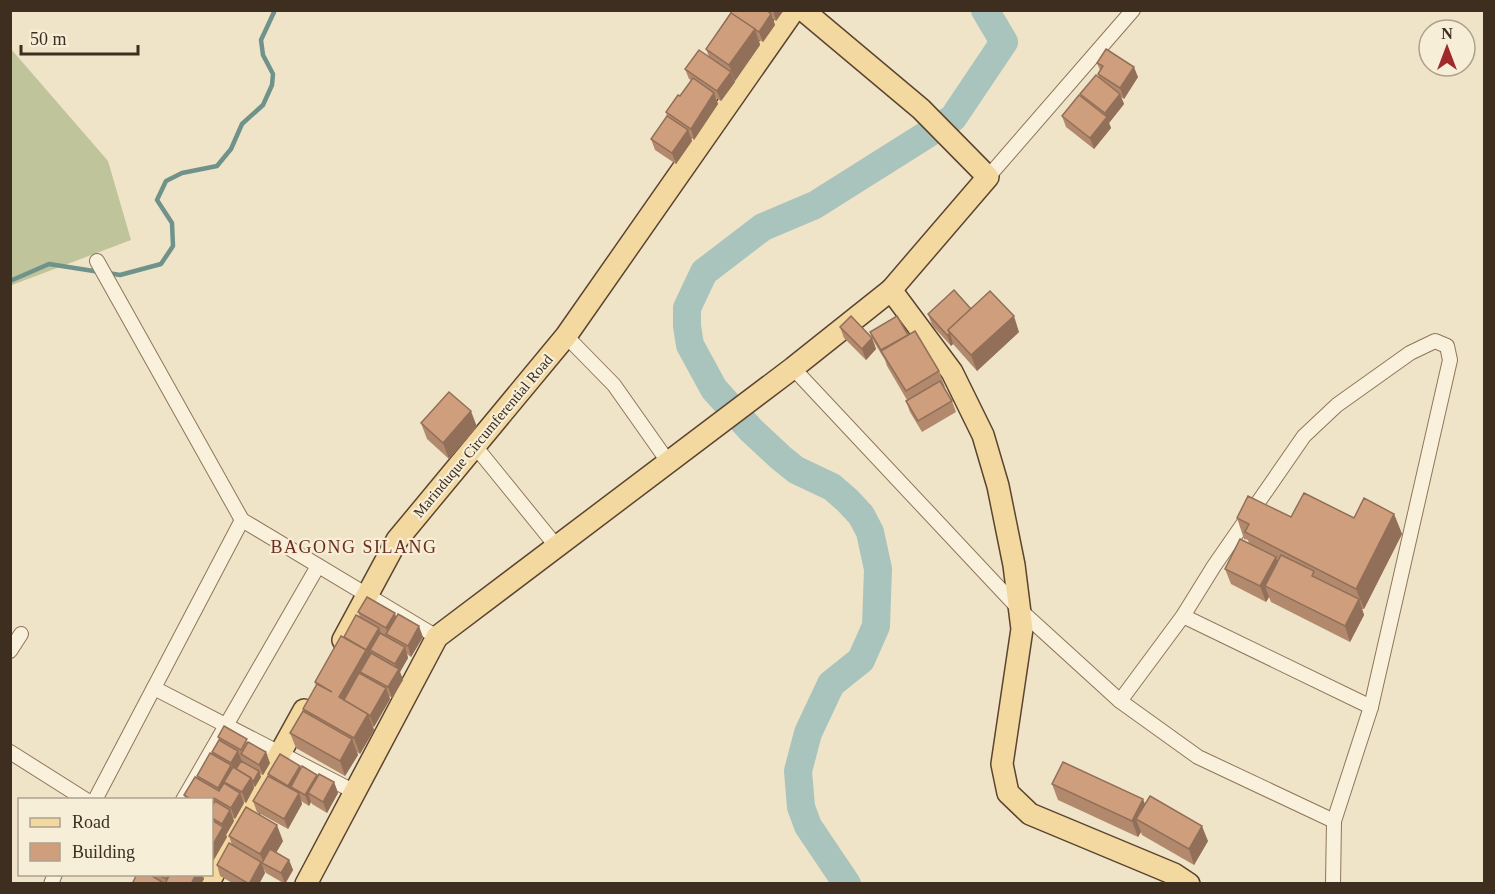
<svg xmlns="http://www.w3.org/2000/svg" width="1495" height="894" font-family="'Times New Roman',serif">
	<rect width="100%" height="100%" fill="#f0e4c8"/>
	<path fill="#bfc49a" d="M11,49L108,161L131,240L12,285L10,284Z"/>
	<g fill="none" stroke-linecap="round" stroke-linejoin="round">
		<g stroke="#6f938a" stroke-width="4.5">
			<path d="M108,273L120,275L161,264L173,246L172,223L157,200L166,181L182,173L217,166L231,149L242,124L263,105L272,85L273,74L263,55L261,40L275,10"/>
			<path d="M10,281L49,264L100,272"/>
		</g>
		<path stroke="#a9c4bc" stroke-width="28" d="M847,884L808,826L801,807L798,771L808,733L831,684L861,660L876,626L878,569L870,532L861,515L847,500L832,487L796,470L780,457L751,430L714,389L690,345L687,326V308L704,272L763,227L815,205L953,118L1004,42L985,10"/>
		<defs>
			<g id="minor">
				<path d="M988,177L1133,10"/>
				<path d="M97,261L242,520L437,637"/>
				<path d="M566,336L614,385L669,463"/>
				<path d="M793,368L1020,610L1120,701L1183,616L1214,566L1304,436L1337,405L1410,353L1435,341L1447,346L1450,360L1371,707L1334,821L1333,884"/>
				<path d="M475,446L557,547"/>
				<path d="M1183,616L1371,707"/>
				<path d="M10,651L21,634"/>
				<path d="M154,688L355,792"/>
				<path d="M1120,701L1198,757L1334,821"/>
				<path d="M10,752L86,800"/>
				<path d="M95,800L242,520"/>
				<path d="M183,800L318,566"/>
				<path d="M51,884L55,874"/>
			</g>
			<g id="primary">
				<path d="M891,290L952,372L983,435L998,486L1014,565L1022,629L1002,764L1008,793L1030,814L1174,874L1189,884"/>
				<path d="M343,640L397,540L566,336L794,10"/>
				<path d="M208,884L304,710"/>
				<path d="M306,884L437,637L793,368L891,290L988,177L921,109L803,10"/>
			</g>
		</defs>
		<use href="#minor" stroke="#8d765c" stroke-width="16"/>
		<use href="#primary" stroke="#5b4430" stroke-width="24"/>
		<use href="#minor" stroke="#faf1dc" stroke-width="14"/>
		<use href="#primary" stroke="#f3d9a0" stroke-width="21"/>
	</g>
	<g fill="#b2896c">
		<path d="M732,10H784L776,21L773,19L775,25L763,42L759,40L760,45L735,81L734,80L735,82L721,101L716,98L718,104L694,140L691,137L692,141L676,164L655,150L651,139L667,116L666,112L680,96L691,80L689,79L685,69L709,57L706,49Z"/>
		<path d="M1097,63L1138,77L1124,99L1121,97L1124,104L1109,123L1111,128L1094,149L1066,127L1062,116L1082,98L1080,94L1099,77L1098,74L1100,70Z"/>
		<path d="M971,309L1019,332L977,371L953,344L951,346L932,325L928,314Z"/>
		<path d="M840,327L872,338L876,349L866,360L844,338Z"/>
		<path d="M870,332L908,335L939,371L945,387L944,388L952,401L956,412L922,432L910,412L906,401L907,400L887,366L885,360L874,342Z"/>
		<path d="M421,423L477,427L449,459L427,439Z"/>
		<path d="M1394,514L1402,534L1364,609H1362L1364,615L1350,642L1271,602L1269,597L1266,602L1231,584L1225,569L1249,544L1248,540L1244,539L1237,518H1354Z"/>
		<path d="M358,612L396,617L423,637L411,657L407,654L408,658L400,672L403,680L392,698L389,696L390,699L374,727L373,726L374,730L360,754L357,752L358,755L345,776L296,748L290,733L303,711V709L316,686L315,682L360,617Z"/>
		<path d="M218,737L248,742L270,763L263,775L260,774L261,777L255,787L254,786V788L246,803L243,801L244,803L235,819L233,818L234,821L226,835L227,837L212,863V800H186L184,795L198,779L197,776L212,754V752L219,740Z"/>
		<path d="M300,766L301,769L317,777L334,782L338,793L327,813L312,804L311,802L309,806L301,801L302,804L288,829L257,812L253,801L269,776L268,774Z"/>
		<path d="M1052,784L1145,804L1208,841L1194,865L1142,835L1141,832L1138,837L1058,800Z"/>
		<path d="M229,836L283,841L276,853L289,860L293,870L285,884L266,873L264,869L265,873L259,884H234L220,876L217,865L232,845Z"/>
		<path d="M137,874H202L204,879L201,884H132Z"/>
	</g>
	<g fill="#916f58">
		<path d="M773,10H784L776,21Z"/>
		<path d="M771,14L775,25L763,42L759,32Z"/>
		<path d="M755,29L760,45L735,81L729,65Z"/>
		<path d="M1134,67L1138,77L1124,99L1120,88Z"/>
		<path d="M731,72L735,82L721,101L717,91Z"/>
		<path d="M714,93L718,104L694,140L691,129Z"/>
		<path d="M1120,94L1124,104L1109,123L1111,128L1094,149L1090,138L1106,118L1105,113Z"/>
		<path d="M688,130L692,141L676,164L672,153Z"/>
		<path d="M1014,316L1019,332L977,371L971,355Z"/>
		<path d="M950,333L953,344L951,346L947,335Z"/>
		<path d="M872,338L876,349L866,360L862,349Z"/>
		<path d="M471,411L477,427L449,459L443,443Z"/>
		<path d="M1394,514L1402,534L1364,609L1356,589Z"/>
		<path d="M1276,557L1281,573L1265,586L1269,597L1266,602L1260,586Z"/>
		<path d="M1359,599L1364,615L1350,642L1345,626Z"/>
		<path d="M395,613L398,624L388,635L386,628Z"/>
		<path d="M419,626L423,637L411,657L408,646Z"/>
		<path d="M379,628L383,639L370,650L372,657L370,661L366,650Z"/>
		<path d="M405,647L408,658L400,672L403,680L392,698L388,687L397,672L395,664Z"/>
		<path d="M366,650L371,666L360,672L363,680L349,704L339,697Z"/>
		<path d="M386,688L390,699L374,727L370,716Z"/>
		<path d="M368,714L374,730L360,754L354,738Z"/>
		<path d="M352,739L358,755L345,776L340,761Z"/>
		<path d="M238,751L242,762L235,774L231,763Z"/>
		<path d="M266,752L270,763L263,775L259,765Z"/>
		<path d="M231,765L235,776L224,782L227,790L222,799L218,788Z"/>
		<path d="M300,766L304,777L291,787L294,794L292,796L288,786Z"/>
		<path d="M259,771L261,777L255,787L253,782Z"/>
		<path d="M317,775L320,785L308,793L311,802L309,806L305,795Z"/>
		<path d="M251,778L254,788L246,803L242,792Z"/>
		<path d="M334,782L338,793L327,813L323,802Z"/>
		<path d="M240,793L244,803L235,819L231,808Z"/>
		<path d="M299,793L302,804L288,829L284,819Z"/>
		<path d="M1143,799L1149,814L1136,819L1141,832L1138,837L1132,821Z"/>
		<path d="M230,810L234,821L226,835L227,837L212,863V846L223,827L222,824Z"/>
		<path d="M277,825L283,841L268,866L264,863L260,854Z"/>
		<path d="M1202,826L1208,841L1194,865L1189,849Z"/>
		<path d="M289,860L293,870L285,884L281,873Z"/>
		<path d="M261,862L265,873L259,884H249Z"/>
		<path d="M196,874H202L204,879L201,884H191Z"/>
	</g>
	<g fill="#cf9f7d" stroke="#916f58" stroke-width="1.5">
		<path d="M732,10H766L771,14L759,32L731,13Z"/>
		<path d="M731,13L755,29L729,65L706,49Z"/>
		<path d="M1106,49L1134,67L1120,88L1098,74L1103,66L1097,63Z"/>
		<path d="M699,50L731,72L717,91L685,69Z"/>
		<path d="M1096,75L1120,94L1105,113L1080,94Z"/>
		<path d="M693,78L714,93L691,129L666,112L678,95L680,96Z"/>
		<path d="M1079,95L1107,117L1090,138L1062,116Z"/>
		<path d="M667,116L688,130L672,153L651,139Z"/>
		<path d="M954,290L971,309L948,330L950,333L947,335L928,314Z"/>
		<path d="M990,291L1014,316L971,355L948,330Z"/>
		<path d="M851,316L872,338L862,349L840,327Z"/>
		<path d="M897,316L908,335L881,350L870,332Z"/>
		<path d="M915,331L939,371L906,391L881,351Z"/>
		<path d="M940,381L952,401L918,421L906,401Z"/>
		<path d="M449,392L471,411L443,443L421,423Z"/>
		<path d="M1304,493L1354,518L1364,498L1394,514L1356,589L1245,532L1249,524L1237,518L1248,496L1291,517Z"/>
		<path d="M1240,539L1276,557L1260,586L1225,569Z"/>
		<path d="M1281,555L1314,571L1312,576L1359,599L1345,626L1265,586Z"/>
		<path d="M367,597L395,613L386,628L358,612Z"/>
		<path d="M398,614L419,626L408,646L386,634Z"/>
		<path d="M356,615L379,628L366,650L344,637Z"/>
		<path d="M380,633L405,647L395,664L370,650Z"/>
		<path d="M341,636L366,650L339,697L368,714L354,738L303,709L317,684L332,692L315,682Z"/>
		<path d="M371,653L399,669L388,687L360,672Z"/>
		<path d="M359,673L386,688L370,716L368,714L344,700Z"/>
		<path d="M303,711L352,739L340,761L290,733Z"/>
		<path d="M224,726L247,739L241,750L218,737Z"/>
		<path d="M219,740L238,751L231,763L212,752Z"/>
		<path d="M248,742L266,752L259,765L241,754Z"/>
		<path d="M210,753L231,765L218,788L197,776Z"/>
		<path d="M280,754L300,766L288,786L268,774Z"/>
		<path d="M241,761L259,771L253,782L251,778L236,769Z"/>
		<path d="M1063,762L1143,799L1132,821L1052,784Z"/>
		<path d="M302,766L317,775L305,795L291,787Z"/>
		<path d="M233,767L251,778L242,792L224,782Z"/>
		<path d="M319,774L334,782L323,802L308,793Z"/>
		<path d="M268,776L299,793L284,819L253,801Z"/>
		<path d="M195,777L219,791L224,783L240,793L231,808L214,798L212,804V800H192L184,795Z"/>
		<path d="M1150,796L1202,826L1189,849L1136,819Z"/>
		<path d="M215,801L230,810L222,824L212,818V807Z"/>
		<path d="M246,807L277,825L260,854L229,836Z"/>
		<path d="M212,820L223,827L212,846Z"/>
		<path d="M229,843L261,862L249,884L217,865Z"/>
		<path d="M270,849L289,860L281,873L262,863Z"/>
		<path d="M137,874H149L162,882V884H132Z"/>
		<path d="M158,874H169L166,879Z"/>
		<path d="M170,874H196L191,884H165Z"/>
	</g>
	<g text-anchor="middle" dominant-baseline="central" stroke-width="4.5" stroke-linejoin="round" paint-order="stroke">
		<g font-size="15" fill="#3d2e20" stroke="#f7eed8">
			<text transform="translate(483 436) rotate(-50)">Marinduque Circumferential Road</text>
		</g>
		<g font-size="18" letter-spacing="1.5" fill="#6b2e1e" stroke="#f7eed8">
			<text x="354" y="547">BAGONG SILANG</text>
		</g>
	</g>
	<rect width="1495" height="894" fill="none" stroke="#3d2e20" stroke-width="24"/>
	<rect x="18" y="798" width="195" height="78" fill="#f7eed8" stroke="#ada18e" stroke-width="1.5"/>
	<rect x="30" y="818" width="30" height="9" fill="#f3d9a0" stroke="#ada18e" stroke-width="1.5"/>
	<text x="72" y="828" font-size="18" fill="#3d2e20">Road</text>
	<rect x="30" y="843" width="30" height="18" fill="#cf9f7d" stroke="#ada18e" stroke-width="1.5"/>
	<text x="72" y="858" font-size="18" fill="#3d2e20">Building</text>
	<g transform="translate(1447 48)"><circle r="28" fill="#f7eed8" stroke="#ada18e" stroke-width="1.5"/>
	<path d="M0-4.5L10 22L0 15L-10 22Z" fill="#9e2a2b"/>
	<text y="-9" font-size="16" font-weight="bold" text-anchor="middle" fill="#3d2e20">N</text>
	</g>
	<path d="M21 45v9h117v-9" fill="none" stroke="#3d2e20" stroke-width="3"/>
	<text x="30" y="45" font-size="18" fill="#3d2e20" stroke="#f7eed8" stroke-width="4.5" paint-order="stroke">50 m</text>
</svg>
